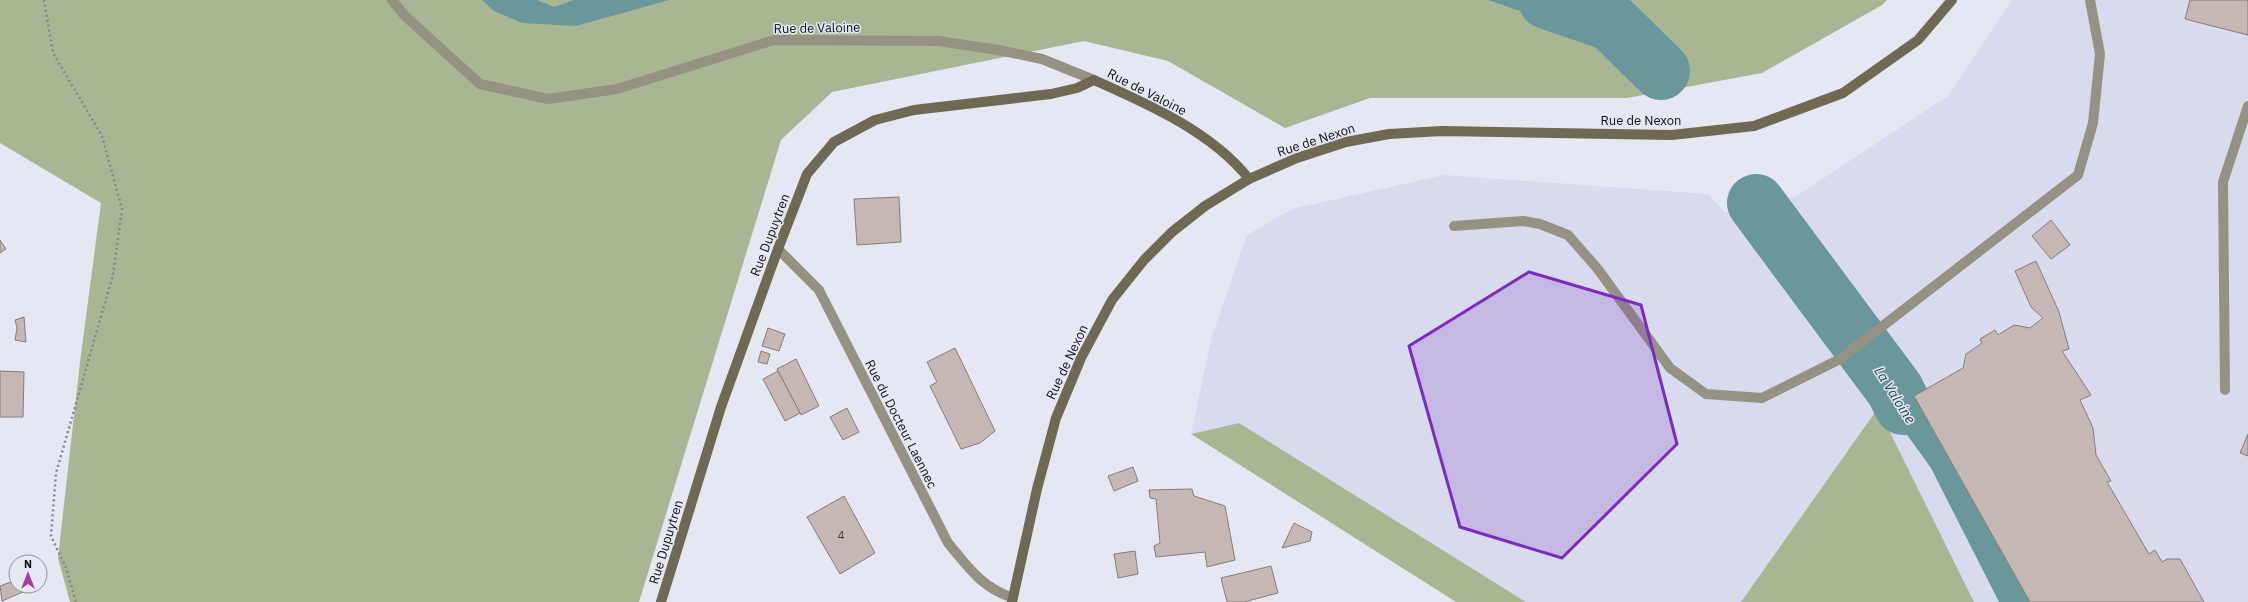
<svg xmlns="http://www.w3.org/2000/svg" width="2248" height="602" font-family="'IBM Plex Sans',sans-serif">
	<rect width="100%" height="100%" fill="#e5e7f3"/>
	<path fill="#d8dbed" d="M2012,0H2248V602H1974L1878,408L1741,602H1526L1239,423L1191,434L1212,336L1247,235L1292,209L1444,175L1708,194L1725,213L1775,196L1795,197L1948,96Z"/>
	<g fill="#a8b694">
		<path d="M0,0H1887L1882,5L1762,73L1627,98H1370L1285,128L1168,61L1084,41L832,92L781,140L639,602H70L58,558L80,362L101,203L0,143Z"/>
		<path d="M1878,408L1974,602H1741Z"/>
		<path d="M1239,423L1526,602H1456L1191,434Z"/>
	</g>
	<g fill="#69979b">
		<path d="M482,0H537L554,7L574,0H669L576,26L522,23L494,11Z"/>
		<path d="M1488,0H1604L1627,8L1684,64L1638,74L1604,40Z"/>
		<path d="M1874,332L1914,396L2030,602H1999L1931,468L1905,432L1878,408L1855,348Z"/>
	</g>
	<g fill="none" stroke-linecap="round" stroke-linejoin="round">
		<g stroke="#69979b" stroke-width="58">
			<path d="M1547,0L1611,22L1661,71"/>
			<path d="M1756,203L1895,390L1903,406"/>
		</g>
	</g>
	<g fill="#c5b8b4" stroke="#877c78">
		<path d="M2190,0H2248V35L2185,19Z"/>
		<path d="M899,197L901,242L857,245L854,199Z"/>
		<path d="M2051,220L2070,245L2051,259L2032,236Z"/>
		<path d="M0,240L6,249L0,253Z"/>
		<path d="M2036,261L2059,312L2069,349L2062,351L2091,395L2080,400L2093,428L2096,455L2111,481L2107,482L2149,554L2155,550L2162,562L2167,559H2180L2204,602H2030L1914,396L1963,368L1966,354L1982,343L1980,339L1995,330L1998,335L2014,325L2030,328L2043,318L2031,307L2015,271Z"/>
		<path d="M24,317L26,342L15,340L17,328L15,320Z"/>
		<path d="M768,328L785,334L779,351L762,346Z"/>
		<path d="M955,348L995,431L980,443L961,449L930,386L937,382L927,362Z"/>
		<path d="M761,351L770,354L767,364L758,362Z"/>
		<path d="M796,359L819,406L801,415L777,369Z"/>
		<path d="M0,371L24,372L23,417H0Z"/>
		<path d="M778,371L800,413L785,421L763,379Z"/>
		<path d="M847,408L859,432L843,440L830,417Z"/>
		<path d="M2248,434V456L2240,453Z"/>
		<path d="M1133,467L1138,481L1114,491L1108,476Z"/>
		<path d="M1192,489L1194,496L1225,506L1235,560L1207,567L1205,552L1156,557L1154,546L1160,543L1156,499L1150,498L1149,490Z"/>
		<path d="M844,496L875,553L840,574L807,517Z"/>
		<path d="M1294,523L1312,532L1310,541L1282,548Z"/>
		<path d="M1135,551L1138,574L1118,578L1114,554Z"/>
		<path d="M1271,566L1278,593L1244,602H1227L1221,578Z"/>
		<path d="M16,580V586L32,588L2,601L0,586Z"/>
	</g>
	<g fill="none" stroke-linecap="round" stroke-linejoin="round">
		<path stroke="#84868e" stroke-width="2.5" stroke-dasharray="2 3" stroke-linecap="butt" d="M44,0L53,53L102,136L122,209L113,275L56,473L51,536L66,568L76,602"/>
		<g stroke="#969283" stroke-width="10">
			<path d="M1454,226L1523,221L1540,224L1568,235L1597,268L1670,368L1706,394L1762,398L1840,359L2078,175L2093,123L2100,54L2090,0"/>
			<path d="M2225,390L2223,182L2248,106"/>
		</g>
		<g stroke="#969283" stroke-width="10">
			<path d="M392,0L405,16L480,84L548,99L617,89L774,40L939,41L998,50L1042,59L1094,80"/>
			<path d="M778,249L819,290L948,543C969,568 981,587 1013,598"/>
		</g>
		<g stroke="#6f6953" stroke-width="10">
			<path d="M661,602L721,407L778,249L807,174L834,142L875,120L914,110L1051,94L1077,88L1094,80C1148,104 1212,132 1249,179"/>
			<path d="M1012,602L1037,489L1056,418L1081,358L1112,300L1144,260L1172,232L1205,206L1249,179L1297,158L1346,142L1389,134L1442,131L1672,135L1754,126L1843,93L1918,40L1952,0"/>
		</g>
	</g>
	<path fill="#7b2cbf" fill-opacity="0.2" stroke="#7b2cbf" stroke-width="3" stroke-linejoin="round" d="M1529,272L1641,305L1677,444L1562,558L1460,527L1409,346Z"/>
	<g text-anchor="middle" dominant-baseline="central" stroke-width="3" stroke-linejoin="round" paint-order="stroke">
		<g font-size="11" fill="#3c3a3b">
			<text x="841" y="535">4</text>
		</g>
		<g font-size="13" fill="#0f1013" stroke="#e5e7f3">
			<text transform="translate(817 28) rotate(-1)">Rue de Valoine</text>
			<text transform="translate(1147 92) rotate(27)">Rue de Valoine</text>
			<text x="1641" y="120">Rue de Nexon</text>
			<text transform="translate(1316 140) rotate(-18)">Rue de Nexon</text>
			<text transform="translate(770 235) rotate(-69)">Rue Dupuytren</text>
			<text transform="translate(1067 362) rotate(-65)">Rue de Nexon</text>
			<text transform="translate(901 424) rotate(63)">Rue du Docteur Laennec</text>
			<text transform="translate(666 542) rotate(-73)">Rue Dupuytren</text>
		</g>
		<g font-size="14" font-style="italic" fill="#194549" stroke="#e5e7f3">
			<text transform="translate(1895 395) rotate(58)">La Valoine</text>
		</g>
	</g>
	<g transform="translate(28 574)"><circle r="19" fill="#e5e7f3" stroke="#8f9199"/>
	<path d="M0-3L7 15L0 10L-7 15Z" fill="#aa3e9e"/>
	<text y="-6" font-size="11" font-weight="bold" text-anchor="middle" fill="#0f1013">N</text>
	</g>
</svg>
